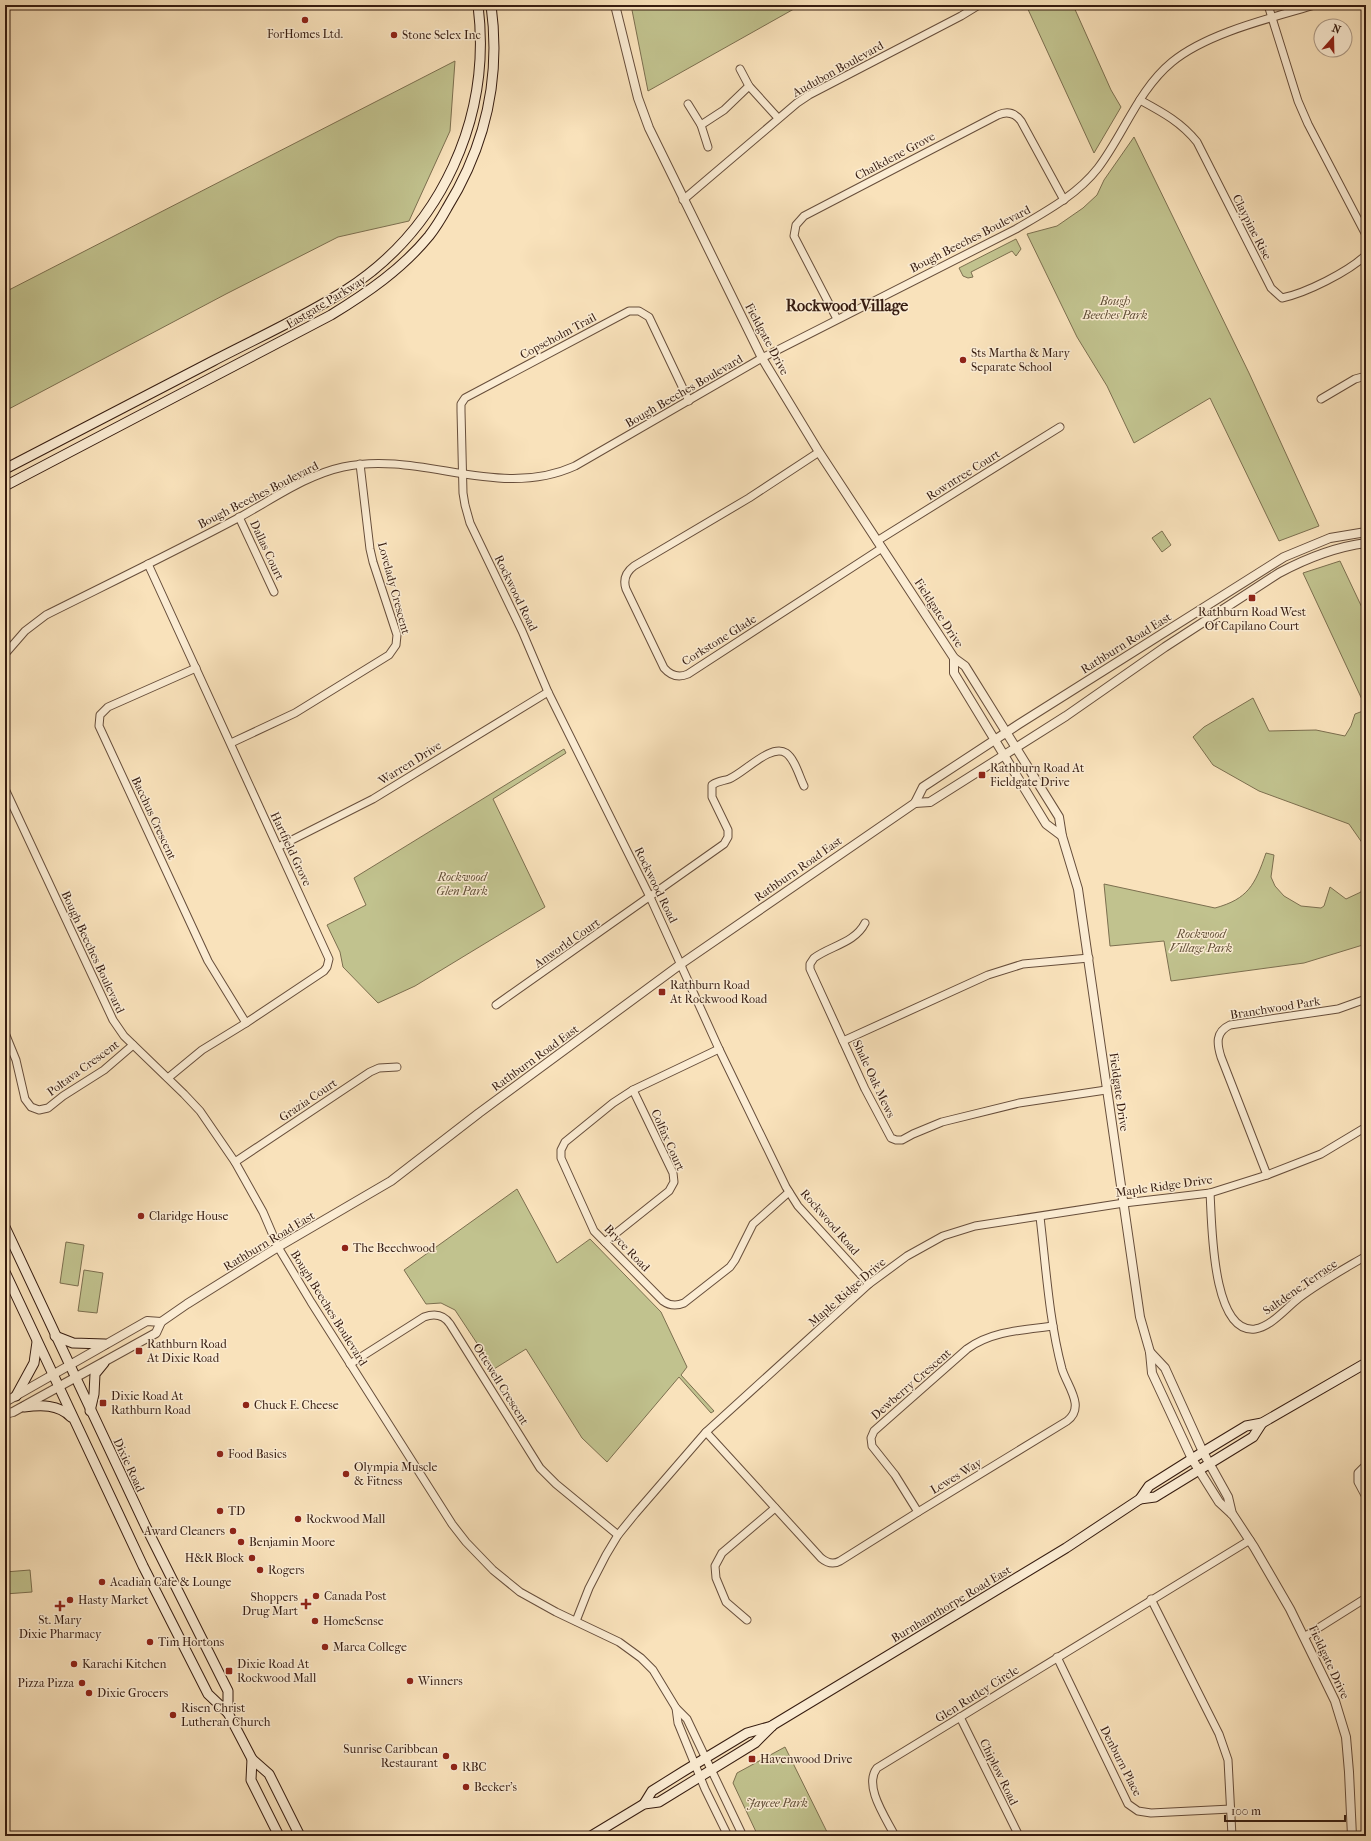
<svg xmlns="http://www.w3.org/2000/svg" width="1371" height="1841" font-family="'IM FELL French Canon',serif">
	<rect width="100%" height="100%" fill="#f9e2bb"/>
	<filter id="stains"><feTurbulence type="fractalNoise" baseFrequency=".005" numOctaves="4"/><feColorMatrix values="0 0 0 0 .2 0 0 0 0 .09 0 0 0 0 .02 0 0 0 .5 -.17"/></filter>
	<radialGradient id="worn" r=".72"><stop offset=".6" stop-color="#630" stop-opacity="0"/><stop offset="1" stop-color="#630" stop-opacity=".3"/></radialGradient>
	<g fill="#c1c28e" stroke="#7c6f4f">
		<path d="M631,5H801L648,91Z"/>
		<path d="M1026,5H1073L1111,90L1121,107L1094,153Z"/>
		<path d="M455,61L450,131L409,221L338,237L226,294L5,411V292Z"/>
		<path d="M1134,137L1249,373L1319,526L1279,541L1210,398L1134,443L1107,386L1077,337L1027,234L1057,226L1083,208L1097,195L1104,180Z"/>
		<path d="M1016,239L1021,249L1016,256L1012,251L971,272L973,277L968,278L963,276L959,268Z"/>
		<path d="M1162,531L1171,545L1162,552L1152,538Z"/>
		<path d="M1340,561L1366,616V708L1303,573Z"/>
		<path d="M1253,698L1269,731L1316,730L1345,736L1351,726L1355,714L1363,711L1366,725V867L1363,844L1349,824L1259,791L1213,765L1193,737L1204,727Z"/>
		<path d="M564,749L566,753L493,799L545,907L415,986L378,1003L343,967L340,952L327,925L366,905L354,878Z"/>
		<path d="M1266,853L1274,855L1271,877L1275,886L1284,896L1301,906L1321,908L1324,906L1330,887L1346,899L1361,892L1366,872V944L1304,963L1171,981L1164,941L1110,946L1104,884L1215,908C1248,899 1255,885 1266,853Z"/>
		<path d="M517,1189L557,1263L590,1239L661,1312L687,1367L681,1375L714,1411L711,1413L679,1377L607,1462L582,1438L526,1349L494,1369L455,1310L441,1303L426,1304L404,1270Z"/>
		<path d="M66,1242L84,1245L78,1286L60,1283Z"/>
		<path d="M84,1270L103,1273L97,1313L78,1311Z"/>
		<path d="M30,1570L32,1592L5,1594V1572Z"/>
		<path d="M785,1747L829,1836H758L733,1783L737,1773Z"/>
	</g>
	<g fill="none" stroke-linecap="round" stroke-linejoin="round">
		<defs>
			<g id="minor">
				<path d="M1268,5L1298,101L1308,124L1366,235"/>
				<path d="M740,69L749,86L778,118"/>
				<path d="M1140,100C1162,112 1181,122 1197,142L1271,288L1282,298C1306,293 1348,272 1366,255"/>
				<path d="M688,104L701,125L708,147"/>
				<path d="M701,125L724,110L749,86"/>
				<path d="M683,200L797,103L809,95L961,16L979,5"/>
				<path d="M837,319L794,236L796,225L804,216L998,115C1007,111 1015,113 1021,121L1064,200"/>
				<path d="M1321,399L1355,379L1366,376"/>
				<path d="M689,401L649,317L639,311H629L465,398L461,404V411L463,493L465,505L470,523L522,631L548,692L650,897L719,1049L786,1187L798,1206L869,1284"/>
				<path d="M819,452L749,498L634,566C626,572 623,580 626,589L664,668C671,676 679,678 688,674L882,548"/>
				<path d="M1366,504V514"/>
				<path d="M239,517L274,592"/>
				<path d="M877,541L1060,427"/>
				<path d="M148,564L329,959L327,967L324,971L246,1023L202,1050L168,1078"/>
				<path d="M5,654L25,631L46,615C110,583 176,551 240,517C273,499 306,475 343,467C421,450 498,501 575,466L762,358L1016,229C1045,212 1077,195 1098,168C1124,134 1138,90 1172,62C1207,33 1271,18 1315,5"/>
				<path d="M196,668L108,707L100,715L99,726L208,961L246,1023"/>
				<path d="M231,743L295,713L389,655L396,645L397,635L373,562L370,549L360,464"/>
				<path d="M5,789L113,1020L124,1036L184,1094L200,1111L235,1162L263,1212L278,1247L311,1302L452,1524L466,1542L493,1570L520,1592L556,1612L619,1642L641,1658L653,1670L676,1708L687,1719L741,1832V1836"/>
				<path d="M278,847L373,799L548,692"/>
				<path d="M865,923C855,943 830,946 814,958L810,964V969L865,1089L891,1138L896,1140H902L913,1134L942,1122L1019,1103L1106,1090"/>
				<path d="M496,1005L724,844L728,837V830L712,797V785C718,781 723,781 729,779C744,773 771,743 786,753C795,759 799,776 804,786"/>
				<path d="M5,1033L16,1060L25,1099L31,1107L39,1110L48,1108L63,1096L104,1070L133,1045"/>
				<path d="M843,1041L988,975L1023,964L1089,958"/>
				<path d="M719,1049L633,1090L613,1103L565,1142L561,1150V1158L594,1231L663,1301C670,1306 677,1306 684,1303L730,1267L735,1260L753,1224L789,1192"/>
				<path d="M235,1162L370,1072L379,1068L397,1067"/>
				<path d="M1267,1175L1221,1057C1217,1044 1215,1032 1230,1025L1338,1009L1366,999"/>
				<path d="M1210,1193C1212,1220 1211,1334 1255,1329C1272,1326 1286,1308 1299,1298C1320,1282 1344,1269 1366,1256"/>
				<path d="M605,1242L669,1191L674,1182L673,1173L633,1090"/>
				<path d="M350,1364L424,1317C435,1313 444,1315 450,1324L540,1468L556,1484L618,1535"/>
				<path d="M706,1432L821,1558C827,1563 833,1565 840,1561L918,1512L1067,1421C1086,1407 1067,1386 1062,1369C1049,1320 1046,1267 1040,1217"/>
				<path d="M1366,1465L1358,1473V1482L1366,1497"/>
				<path d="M918,1512L895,1475L872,1446L871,1438L874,1431L967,1349C992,1331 1023,1330 1053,1326"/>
				<path d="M1151,1599L1219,1734L1228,1760L1232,1836"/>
				<path d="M747,1620L726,1602L716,1578L715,1566L722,1553L775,1508"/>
				<path d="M576,1621L589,1588L606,1555L618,1535L635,1514L706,1432L869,1284L907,1256L943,1236L975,1226L1124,1203L1210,1193L1267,1175L1321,1154L1366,1127"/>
				<path d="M1304,1637L1366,1598"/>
				<path d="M1057,1657L1128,1804L1138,1811L1151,1813L1231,1809"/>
				<path d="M676,1708L678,1723L705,1789L728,1836"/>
				<path d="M960,1717L1019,1836"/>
				<path d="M895,1836C886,1818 863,1786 877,1768L1250,1540"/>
			</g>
			<g id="tertiary">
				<path d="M615,5L638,98L649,128L762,358L819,452L954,658L965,666L1059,817L1062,836L1078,889L1140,1317L1150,1352L1152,1373L1192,1459L1219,1502L1233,1515L1254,1547L1290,1609L1335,1701L1346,1737L1349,1772L1352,1836"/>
				<path d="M954,658V673L1046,824L1062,836"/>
				<path d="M915,803L930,802L1066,716L1165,647L1279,573C1307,558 1335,547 1366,543"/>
				<path d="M1150,1352L1165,1368L1203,1452L1228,1497L1232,1514"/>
				<path d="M5,1402L147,1321L161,1322"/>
				<path d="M5,1414L13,1412L156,1333L161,1322L187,1304L278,1247L391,1181L479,1113L681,964L915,803L923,787L1019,724L1284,557L1330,538L1366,532"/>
			</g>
			<g id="secondary">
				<path d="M5,469C74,433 144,397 213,361C257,338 304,317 346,290C442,228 492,117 478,5"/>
				<path d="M5,486L331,315C367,293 402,269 429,236C436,227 442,217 447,208C486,145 501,78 491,5"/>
				<path d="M5,1227L145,1525L228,1691V1713"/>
				<path d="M5,1272L143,1566L208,1694L228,1713L252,1759L269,1774L300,1836"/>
				<path d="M55,1336L73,1343L105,1344"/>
				<path d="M16,1396L34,1363L37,1342"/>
				<path d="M24,1407C41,1405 58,1404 71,1417"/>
				<path d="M90,1411L94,1394L95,1374L104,1363"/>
				<path d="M1140,1499L1155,1497L1253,1437L1262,1423"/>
				<path d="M252,1759L251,1780L279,1836"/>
				<path d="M644,1804L652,1791L684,1771L747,1733L772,1726"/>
				<path d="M591,1836L644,1804L659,1802L755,1743L773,1725L1066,1548L1140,1499L1149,1486L1203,1452L1246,1426L1262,1423L1366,1363"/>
			</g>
		</defs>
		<use href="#minor" stroke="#674e3b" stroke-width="9"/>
		<use href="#tertiary" stroke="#674e3b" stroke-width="10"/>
		<use href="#secondary" stroke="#361c10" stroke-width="11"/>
		<use href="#minor" stroke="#fbecd3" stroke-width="7"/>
		<use href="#tertiary" stroke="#fbecd3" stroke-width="8"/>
		<use href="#secondary" stroke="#fbecd3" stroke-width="9"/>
	</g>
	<g fill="#8f2418" stroke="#fbecd3" stroke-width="1.5">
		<circle cx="305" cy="20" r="4"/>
		<circle cx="394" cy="35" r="4"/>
		<circle cx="963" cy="360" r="4"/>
		<rect x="1248" y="594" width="8" height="8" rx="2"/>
		<rect x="978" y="771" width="8" height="8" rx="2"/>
		<rect x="658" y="988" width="8" height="8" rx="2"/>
		<circle cx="141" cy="1216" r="4"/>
		<circle cx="345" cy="1248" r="4"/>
		<rect x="135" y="1347" width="8" height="8" rx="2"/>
		<rect x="99" y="1399" width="8" height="8" rx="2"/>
		<circle cx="246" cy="1405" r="4"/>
		<circle cx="220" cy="1454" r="4"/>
		<circle cx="346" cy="1474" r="4"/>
		<circle cx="220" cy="1511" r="4"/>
		<circle cx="298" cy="1519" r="4"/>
		<circle cx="233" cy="1531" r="4"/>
		<circle cx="241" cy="1542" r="4"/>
		<circle cx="252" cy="1558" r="4"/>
		<circle cx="260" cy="1570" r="4"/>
		<circle cx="102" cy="1582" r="4"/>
		<circle cx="316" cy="1596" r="4"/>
		<circle cx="70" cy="1600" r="4"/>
		<path d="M304 1598h4v4h4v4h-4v4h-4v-4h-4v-4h4z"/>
		<path d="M58 1600h4v4h4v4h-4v4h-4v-4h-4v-4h4z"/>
		<circle cx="315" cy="1621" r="4"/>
		<circle cx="150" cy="1642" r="4"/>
		<circle cx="325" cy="1647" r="4"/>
		<circle cx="74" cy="1664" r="4"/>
		<rect x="225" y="1667" width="8" height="8" rx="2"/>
		<circle cx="410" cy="1681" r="4"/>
		<circle cx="82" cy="1683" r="4"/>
		<circle cx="89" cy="1693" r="4"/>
		<circle cx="173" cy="1715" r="4"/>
		<circle cx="446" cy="1756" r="4"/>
		<rect x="748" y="1755" width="8" height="8" rx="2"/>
		<circle cx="454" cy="1767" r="4"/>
		<circle cx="466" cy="1787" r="4"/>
	</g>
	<g text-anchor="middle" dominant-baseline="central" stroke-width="3" stroke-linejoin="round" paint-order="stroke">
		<g font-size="12" fill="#361c10" stroke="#fbecd3" text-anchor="start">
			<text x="305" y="34" text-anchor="middle">ForHomes Ltd.</text>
			<text x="402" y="35">Stone Selex Inc</text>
			<text x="971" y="353">Sts Martha &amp; Mary<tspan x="971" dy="14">Separate School</tspan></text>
			<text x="1252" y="612" text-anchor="middle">Rathburn Road West<tspan x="1252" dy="14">Of Capilano Court</tspan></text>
			<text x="990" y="768">Rathburn Road At<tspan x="990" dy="14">Fieldgate Drive</tspan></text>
			<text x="670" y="985">Rathburn Road<tspan x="670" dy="14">At Rockwood Road</tspan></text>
			<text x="149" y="1216">Claridge House</text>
			<text x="353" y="1248">The Beechwood</text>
			<text x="147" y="1344">Rathburn Road<tspan x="147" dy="14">At Dixie Road</tspan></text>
			<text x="111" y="1396">Dixie Road At<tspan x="111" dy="14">Rathburn Road</tspan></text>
			<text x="254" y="1405">Chuck E. Cheese</text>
			<text x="228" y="1454">Food Basics</text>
			<text x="354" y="1467">Olympia Muscle<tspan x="354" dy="14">&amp; Fitness</tspan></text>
			<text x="228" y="1511">TD</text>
			<text x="306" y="1519">Rockwood Mall</text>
			<text x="225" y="1531" text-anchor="end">Award Cleaners</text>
			<text x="249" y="1542">Benjamin Moore</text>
			<text x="244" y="1558" text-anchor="end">H&amp;R Block</text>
			<text x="268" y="1570">Rogers</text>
			<text x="110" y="1582">Acadian Cafe &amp; Lounge</text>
			<text x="324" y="1596">Canada Post</text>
			<text x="298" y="1597" text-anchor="end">Shoppers<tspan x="298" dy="14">Drug Mart</tspan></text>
			<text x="78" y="1600">Hasty Market</text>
			<text x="60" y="1620" text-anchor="middle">St. Mary<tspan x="60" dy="14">Dixie Pharmacy</tspan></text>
			<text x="323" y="1621">HomeSense</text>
			<text x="158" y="1642">Tim Hortons</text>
			<text x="333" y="1647">Marca College</text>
			<text x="82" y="1664">Karachi Kitchen</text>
			<text x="237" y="1664">Dixie Road At<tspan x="237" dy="14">Rockwood Mall</tspan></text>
			<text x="418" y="1681">Winners</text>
			<text x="74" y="1683" text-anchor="end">Pizza Pizza</text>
			<text x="97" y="1693">Dixie Grocers</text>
			<text x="181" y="1708">Risen Christ<tspan x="181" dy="14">Lutheran Church</tspan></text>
			<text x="438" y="1749" text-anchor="end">Sunrise Caribbean<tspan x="438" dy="14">Restaurant</tspan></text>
			<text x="760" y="1759">Havenwood Drive</text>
			<text x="462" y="1767">RBC</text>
			<text x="474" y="1787">Becker's</text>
		</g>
		<g font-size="12" fill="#361c10" stroke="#fbecd3">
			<text transform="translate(838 69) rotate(-29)">Audubon Boulevard</text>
			<text transform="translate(895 156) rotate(-28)">Chalkdene Grove</text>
			<text transform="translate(1252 227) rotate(63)">Claypine Rise</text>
			<text transform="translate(970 239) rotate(-27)">Bough Beeches Boulevard</text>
			<text transform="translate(326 302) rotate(-31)">Eastgate Parkway</text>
			<text transform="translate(558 336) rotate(-28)">Copseholm Trail</text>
			<text transform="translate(767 339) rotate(62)">Fieldgate Drive</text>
			<text transform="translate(684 391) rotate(-30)">Bough Beeches Boulevard</text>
			<text transform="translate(963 475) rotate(-32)">Rowntree Court</text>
			<text transform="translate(258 495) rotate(-27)">Bough Beeches Boulevard</text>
			<text transform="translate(267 550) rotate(65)">Dallas Court</text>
			<text transform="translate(394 588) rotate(75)">Lovelady Crescent</text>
			<text transform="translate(516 593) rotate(64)">Rockwood Road</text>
			<text transform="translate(939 613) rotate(57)">Fieldgate Drive</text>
			<text transform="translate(719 640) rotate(-32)">Corkstone Glade</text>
			<text transform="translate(1126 643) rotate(-32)">Rathburn Road East</text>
			<text transform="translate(410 763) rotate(-32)">Warren Drive</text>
			<text transform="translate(154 818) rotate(65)">Bacchus Crescent</text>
			<text transform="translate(291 849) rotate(65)">Hartfield Grove</text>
			<text transform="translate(798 869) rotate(-35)">Rathburn Road East</text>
			<text transform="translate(656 885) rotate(64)">Rockwood Road</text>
			<text transform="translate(567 943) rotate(-35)">Anworld Court</text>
			<text transform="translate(93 952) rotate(65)">Bough Beeches Boulevard</text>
			<text transform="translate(1275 1008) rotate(-9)">Branchwood Park</text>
			<text transform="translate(535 1058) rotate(-36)">Rathburn Road East</text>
			<text transform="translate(83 1068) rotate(-36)">Poltava Crescent</text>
			<text transform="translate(874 1079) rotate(65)">Shale Oak Mews</text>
			<text transform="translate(1119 1092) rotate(82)">Fieldgate Drive</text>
			<text transform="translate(308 1100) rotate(-34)">Grazia Court</text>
			<text transform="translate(668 1140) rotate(66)">Colfax Court</text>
			<text transform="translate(1164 1186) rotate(-8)">Maple Ridge Drive</text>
			<text transform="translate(830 1222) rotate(49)">Rockwood Road</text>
			<text transform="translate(269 1241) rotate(-31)">Rathburn Road East</text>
			<text transform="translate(627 1248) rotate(46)">Bryce Road</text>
			<text transform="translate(1300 1287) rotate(-35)">Saltdene Terrace</text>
			<text transform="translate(847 1292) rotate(-41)">Maple Ridge Drive</text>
			<text transform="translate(329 1308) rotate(58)">Bough Beeches Boulevard</text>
			<text transform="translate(501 1384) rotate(58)">Ottewell Crescent</text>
			<text transform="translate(911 1384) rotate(-41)">Dewberry Crescent</text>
			<text transform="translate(129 1465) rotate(65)">Dixie Road</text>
			<text transform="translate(956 1476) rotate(-31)">Lewes Way</text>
			<text transform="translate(951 1604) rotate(-31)">Burnhamthorpe Road East</text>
			<text transform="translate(1329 1662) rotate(65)">Fieldgate Drive</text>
			<text transform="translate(977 1694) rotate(-32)">Glen Rutley Circle</text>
			<text transform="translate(1121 1761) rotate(63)">Denburn Place</text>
			<text transform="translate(999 1772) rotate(64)">Chiplow Road</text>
		</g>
		<g font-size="12" font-style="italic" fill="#604e36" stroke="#fbecd3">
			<text x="1115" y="301">Bough<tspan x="1115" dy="14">Beeches Park</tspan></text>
			<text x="462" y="877">Rockwood<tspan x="462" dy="14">Glen Park</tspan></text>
			<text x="1201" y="934">Rockwood<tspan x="1201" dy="14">Village Park</tspan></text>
			<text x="777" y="1803">Jaycee Park</text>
		</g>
		<g font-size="16" font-weight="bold" fill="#361c10" stroke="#fbecd3">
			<text x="847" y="305">Rockwood Village</text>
		</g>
	</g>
	<rect width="1371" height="1841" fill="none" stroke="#f9e2bb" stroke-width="20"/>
	<rect x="6" y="6" width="1359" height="1829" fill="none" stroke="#361c10" stroke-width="2"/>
	<rect x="10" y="10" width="1351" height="1821" fill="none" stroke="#361c10"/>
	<g transform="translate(1333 38) rotate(20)"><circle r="19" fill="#fbecd3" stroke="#ac9985"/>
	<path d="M0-3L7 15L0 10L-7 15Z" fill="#8f2418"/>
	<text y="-6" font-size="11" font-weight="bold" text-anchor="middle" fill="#361c10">N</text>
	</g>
	<path d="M1225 1815v6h120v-6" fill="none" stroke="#361c10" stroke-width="2"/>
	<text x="1231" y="1815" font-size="12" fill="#361c10" stroke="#fbecd3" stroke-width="3" paint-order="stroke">100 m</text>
	<rect width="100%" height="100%" filter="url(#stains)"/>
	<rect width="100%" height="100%" fill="url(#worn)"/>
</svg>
